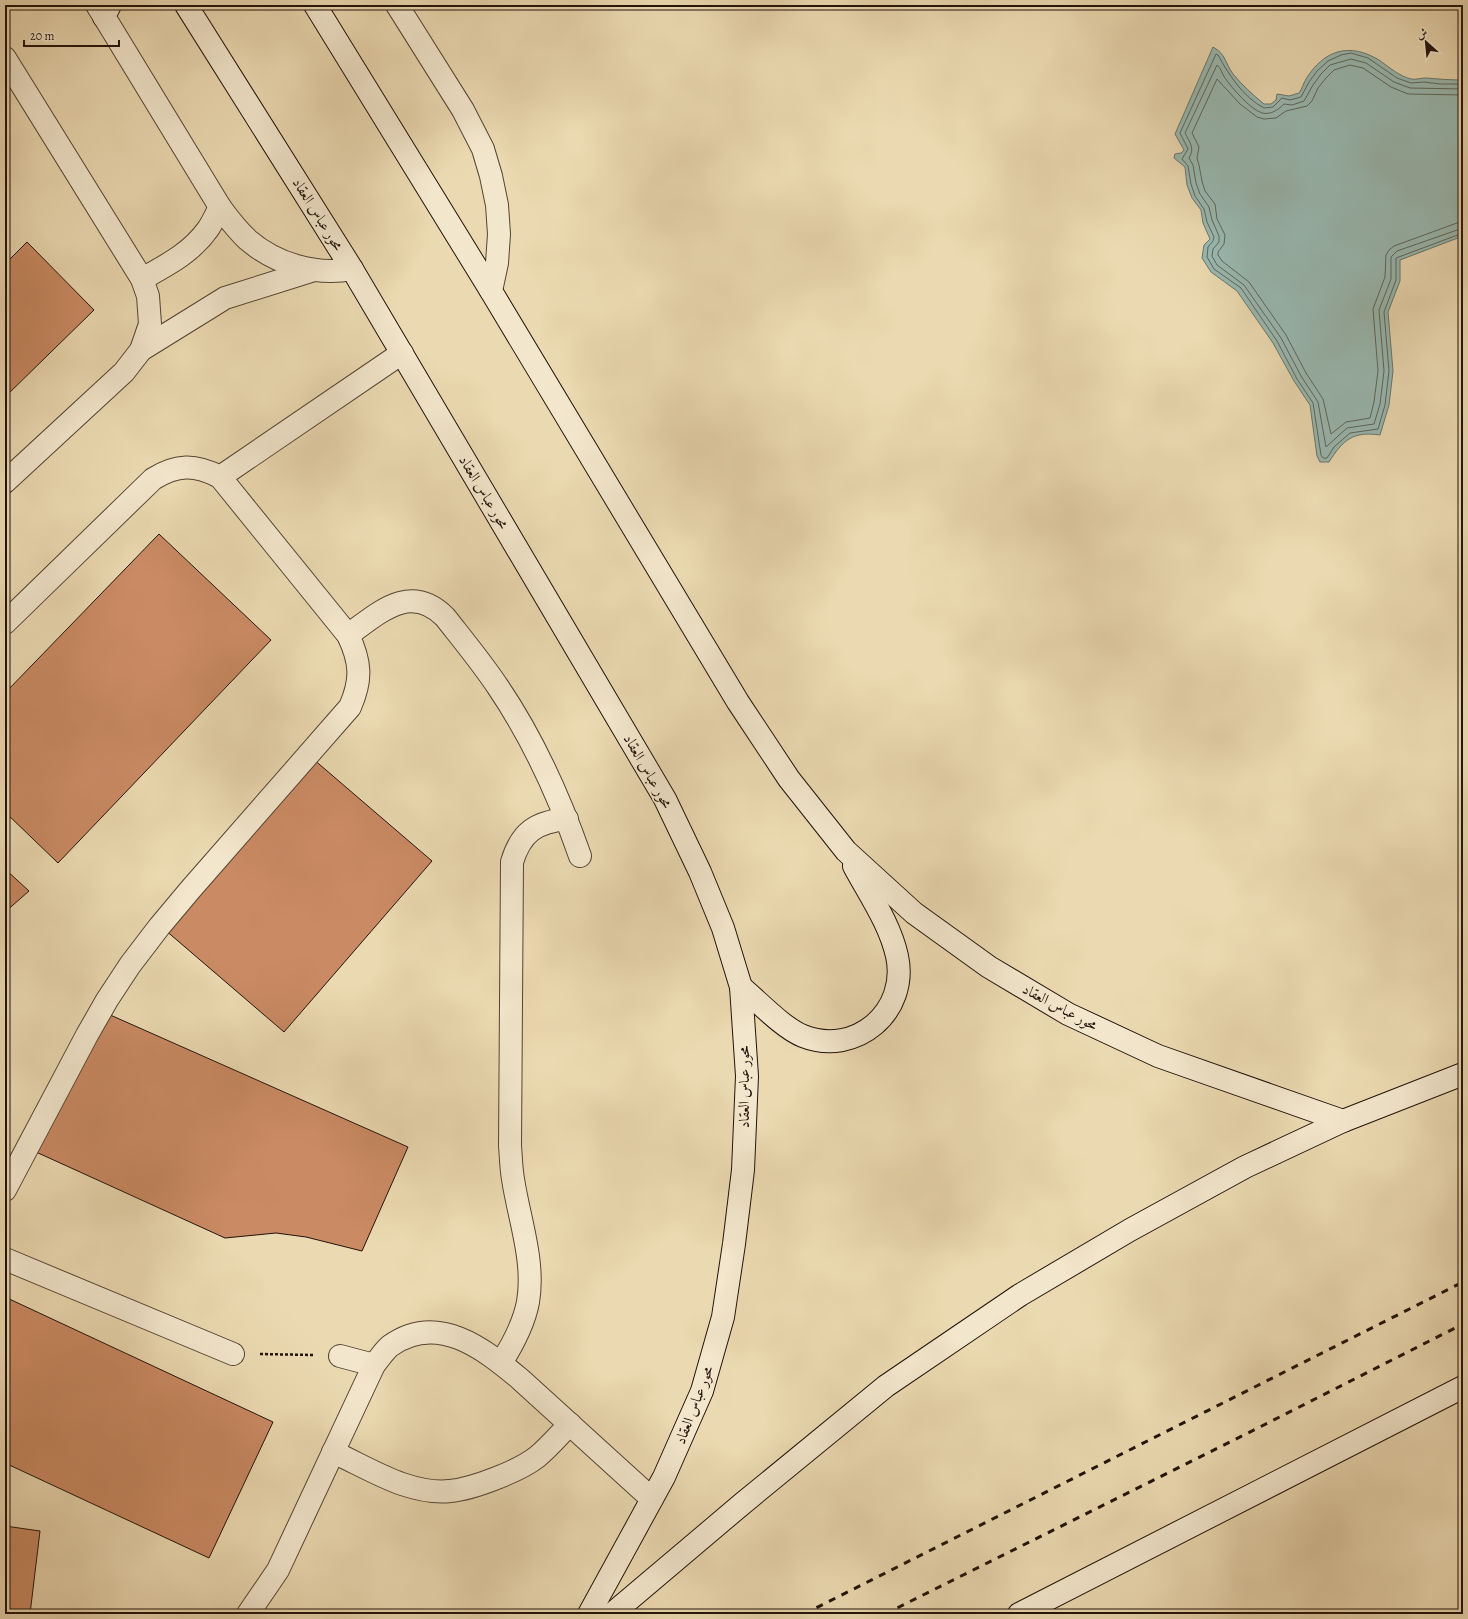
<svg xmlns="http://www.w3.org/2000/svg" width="1468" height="1619" font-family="Alegreya,Amiri,serif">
	<rect width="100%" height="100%" fill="#ebd9b1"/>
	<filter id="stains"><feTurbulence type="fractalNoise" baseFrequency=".005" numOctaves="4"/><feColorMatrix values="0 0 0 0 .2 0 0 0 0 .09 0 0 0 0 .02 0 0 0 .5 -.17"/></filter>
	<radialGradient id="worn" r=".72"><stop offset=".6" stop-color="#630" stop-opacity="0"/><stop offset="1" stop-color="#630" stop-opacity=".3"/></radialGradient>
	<path fill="#99b9b1" stroke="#69776e" d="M1213,47C1226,54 1225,63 1233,74C1242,85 1253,95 1264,104H1271L1276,100L1277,94L1289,96L1299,93C1302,89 1303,84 1306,79C1324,50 1349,42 1379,60C1389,67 1399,76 1411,79C1415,80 1421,78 1426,78C1438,79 1450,80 1463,80V236L1400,260V281L1388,312L1393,371L1389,405L1380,435C1353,431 1343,440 1329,462H1320L1317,456L1310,405L1294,381L1273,343L1237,291L1211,272L1202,258L1204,245L1210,239L1203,223L1201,210L1192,198L1187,185L1185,167L1174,158L1175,154L1181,153L1184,150L1175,134Z"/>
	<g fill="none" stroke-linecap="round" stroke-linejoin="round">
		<g stroke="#5e665d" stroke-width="1">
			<path d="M1463,84H1440L1424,82L1411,83L1397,78L1368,58L1351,53L1341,55L1328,61L1317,71L1309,82L1301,97L1290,100L1282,98L1273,107L1264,108C1243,97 1229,75 1218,55L1216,54L1180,133L1188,149L1182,159L1188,166L1191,184L1195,196L1204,209L1207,222L1214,237L1213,241L1208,247L1207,257L1214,269L1241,288L1277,341L1297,379L1313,403L1321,455L1323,458H1327L1334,447L1350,433L1378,429L1385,405L1389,371L1384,312L1396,280V258L1463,233"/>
			<path d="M1463,89L1410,88L1394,82L1366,63L1351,59L1330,65L1321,74L1313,85L1304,101L1292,105L1284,104C1278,110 1271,115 1262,113C1250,109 1232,88 1225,78C1222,74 1221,68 1217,65L1185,133C1190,143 1195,148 1189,158L1193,165L1196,183L1200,194L1209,207L1212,220L1219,236V242L1213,249L1212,256L1217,265L1244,285L1281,338L1301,376L1318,402L1326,447L1347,428L1374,424L1380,404L1384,371L1379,310L1391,279V257L1397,251L1463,228"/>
			<path d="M1463,95L1408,94L1391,87L1363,68L1350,65L1334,70L1326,78L1318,88L1312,101L1307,106L1286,111L1276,118L1264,119L1257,117L1240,104L1217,79L1192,133L1199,147L1197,158L1199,165L1202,181L1205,191L1215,204L1217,219L1225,235L1224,244L1218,252V255L1222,261L1249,282L1286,335L1306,373L1323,399L1331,434L1346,422L1370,418L1374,402L1378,371L1373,309L1385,277L1386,255L1389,250L1394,246L1457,223L1463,222"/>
		</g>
	</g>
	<g fill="#ca8a64" stroke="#221309">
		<path d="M27,242L94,310L5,397V264Z"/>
		<path d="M159,534L271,640L58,863L5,812V693Z"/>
		<path d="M312,758L432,861L284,1032L164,929Z"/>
		<path d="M5,869L29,891L5,912Z"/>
		<path d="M108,1014L408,1147L362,1251L306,1237L276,1233L225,1238L36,1152Z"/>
		<path d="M5,1297L273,1422L209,1558L5,1463Z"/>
		<path d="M5,1526L40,1531L30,1614H5Z"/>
	</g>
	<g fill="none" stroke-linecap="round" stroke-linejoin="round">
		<defs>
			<g id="street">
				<path d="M97,5L220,207C228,218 237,230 248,240C276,264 316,276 352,269"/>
				<path d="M397,5L463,110L483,149L491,176L497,205L499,234L497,263L491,291"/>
				<path d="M5,58L142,279L148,296L150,324L141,350L124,372L5,482"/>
				<path d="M142,279C167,265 191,253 208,229C213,222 216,214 220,207"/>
				<path d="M141,350L225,298L314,270"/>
				<path d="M220,477L402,353"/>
				<path d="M5,623L153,479C177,464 195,464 220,477L348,635C361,662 362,680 350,707L190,890L159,927L130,965L107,1000L87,1035L5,1190"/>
				<path d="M348,635C379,613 410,582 445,617C463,640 482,663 498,687C534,740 559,796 580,856"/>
				<path d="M5,1259L233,1354"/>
				<path d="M340,1356L374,1365"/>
				<path d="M501,1363C513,1344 524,1324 528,1302C535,1261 519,1219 513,1179C511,1168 511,1157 510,1146L512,862C521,832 536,822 567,819"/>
				<path d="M333,1452C355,1462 379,1476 402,1484C417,1489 434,1493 450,1491C473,1489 519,1471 537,1457C549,1447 559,1435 570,1424"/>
				<path d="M248,1614L278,1570L374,1365C379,1359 384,1351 390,1346C437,1312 483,1348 520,1379L652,1499"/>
			</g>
			<g id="secondary">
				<path d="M186,5L352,269L665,799L700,872L723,928L741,987L747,1076L743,1170L734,1244L723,1317L702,1391L664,1477L589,1614"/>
				<path d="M315,5L491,291L738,702L789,779L846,851L914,913L989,967L1068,1014L1158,1056L1343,1121"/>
				<path d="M104,17L110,5"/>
				<path d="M741,987C758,1001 783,1028 803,1036C856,1057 909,1011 897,956C890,924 869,894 854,866"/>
				<path d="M612,1614L742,1504L886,1386L1020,1295L1130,1230L1245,1167L1343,1121L1463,1074"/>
				<path d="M1019,1614L1463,1387"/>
			</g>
		</defs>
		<use href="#street" stroke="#544433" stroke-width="24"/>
		<use href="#secondary" stroke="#221309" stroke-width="24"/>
		<path stroke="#221309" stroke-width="2.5" stroke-dasharray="3 2" stroke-linecap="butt" d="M260,1354L313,1355"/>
		<use href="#street" stroke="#f2e6cc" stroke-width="22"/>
		<use href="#secondary" stroke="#f2e6cc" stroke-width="22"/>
		<g stroke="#221309" stroke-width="3" stroke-dasharray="7 7" stroke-linecap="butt">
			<path d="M804,1614L1463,1282"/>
			<path d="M885,1614L1248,1433L1463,1324"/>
		</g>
	</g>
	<g text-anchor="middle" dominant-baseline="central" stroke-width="3" stroke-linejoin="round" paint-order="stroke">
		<g font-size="15" fill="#221309" stroke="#f2e6cc">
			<text transform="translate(318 214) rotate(58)">محور عباس العقاد</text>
			<text transform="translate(484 492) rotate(59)">محور عباس العقاد</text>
			<text transform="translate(648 771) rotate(60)">محور عباس العقاد</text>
			<text transform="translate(1060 1007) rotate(28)">محور عباس العقاد</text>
			<text transform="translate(744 1087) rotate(-90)">محور عباس العقاد</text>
			<text transform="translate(694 1405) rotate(-69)">محور عباس العقاد</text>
		</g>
	</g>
	<rect width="1468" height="1619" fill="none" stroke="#ebd9b1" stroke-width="20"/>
	<rect x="6" y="6" width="1456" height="1607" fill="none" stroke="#221309" stroke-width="2"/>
	<rect x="10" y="10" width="1448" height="1599" fill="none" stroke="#221309"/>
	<g transform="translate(1426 42) rotate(333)" stroke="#f2e6cc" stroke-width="3" paint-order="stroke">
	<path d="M0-3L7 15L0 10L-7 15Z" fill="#221309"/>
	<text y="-6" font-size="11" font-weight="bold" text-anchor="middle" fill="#221309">ش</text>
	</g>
	<path d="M24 40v6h95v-6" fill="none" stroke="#221309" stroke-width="2"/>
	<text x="30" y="40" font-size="12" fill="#221309" stroke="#f2e6cc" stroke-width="3" paint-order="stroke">20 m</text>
	<rect width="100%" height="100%" filter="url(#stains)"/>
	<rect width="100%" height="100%" fill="url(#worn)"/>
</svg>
